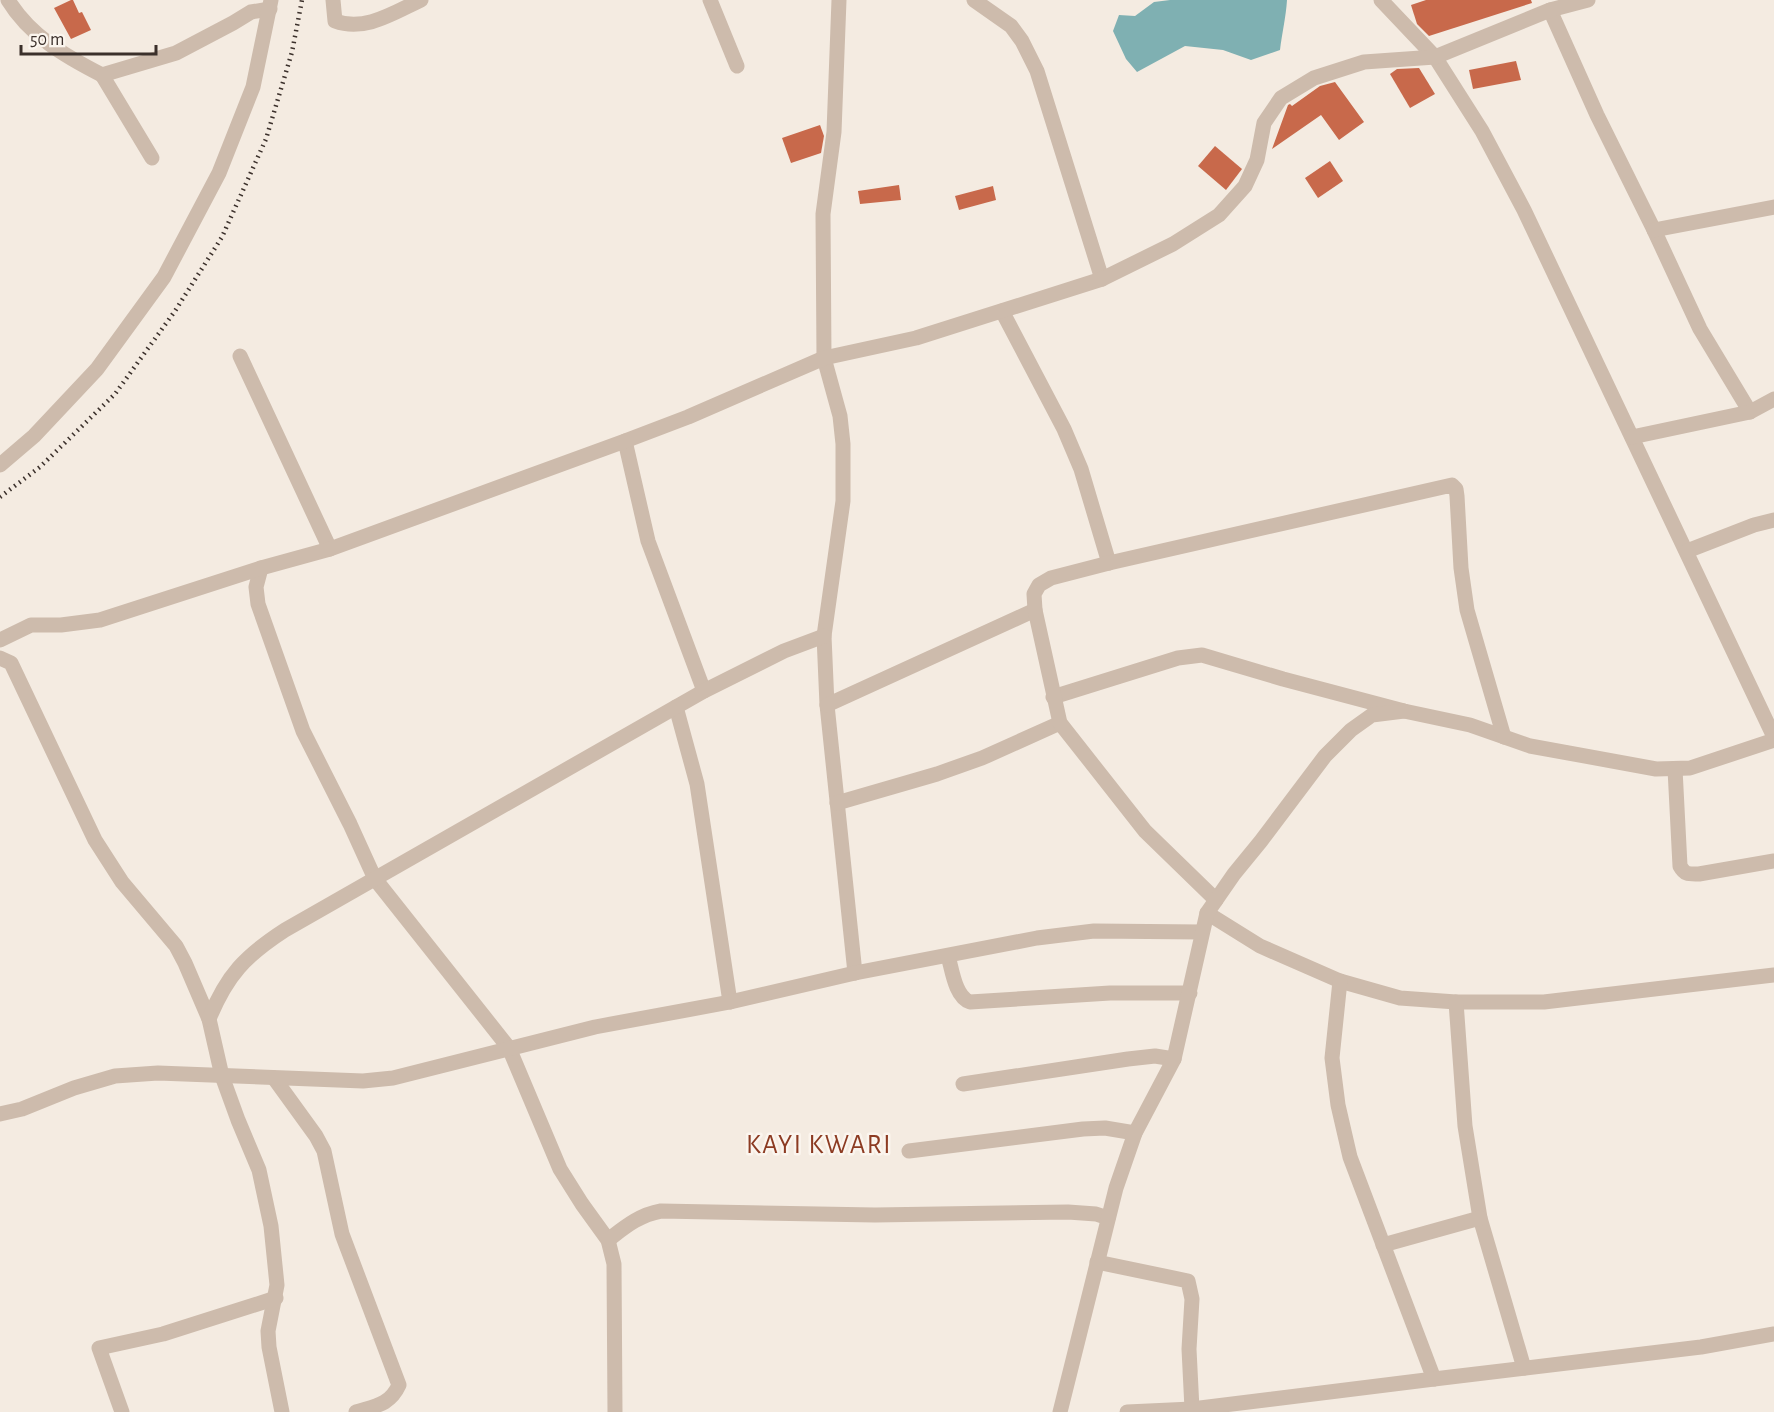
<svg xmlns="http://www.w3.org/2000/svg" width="1774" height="1412" font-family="'Alegreya Sans',sans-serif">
	<rect width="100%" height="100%" fill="#f4ebe1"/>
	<path fill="#7fb0b2" d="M1170,0H1287C1286,17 1282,33 1280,50L1251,60L1223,50L1185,46L1137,72L1126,59L1113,31L1119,15L1135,16L1154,2Z"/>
	<g fill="#c8694b">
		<path d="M71,0H73L79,13L82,12L91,30L71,39L54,8Z"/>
		<path d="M1426,0H1531L1532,3L1429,36L1417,24L1411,5Z"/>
		<path d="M1516,61L1521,80L1473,89L1469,70Z"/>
		<path d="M1419,68L1435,94L1410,108L1390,74L1397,69Z"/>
		<path d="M1335,82L1364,122L1339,140L1321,115L1272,149L1288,105L1290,104L1292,106L1320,86Z"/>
		<path d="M820,125L824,136L821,153L791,163L782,138Z"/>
		<path d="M1215,146L1242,169L1226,190L1198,166Z"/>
		<path d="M1330,161L1343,181L1318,198L1305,178Z"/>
		<path d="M899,185L901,200L860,204L858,191Z"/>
		<path d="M993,186L996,200L959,210L955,196Z"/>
	</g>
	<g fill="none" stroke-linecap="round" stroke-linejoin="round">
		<g stroke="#cdbbac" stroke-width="15">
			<path d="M8,0C30,36 65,56 102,75L176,53L233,23L251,12L270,9"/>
			<path d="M333,0L335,21C365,32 393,13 421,0"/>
			<path d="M710,0L737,66"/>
			<path d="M839,0L834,132L823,214L824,358L840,416L843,444V501L824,636L827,705L855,973"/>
			<path d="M974,0L1011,26L1022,41L1037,71L1102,279"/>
			<path d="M1381,0L1435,57L1482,131L1524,210L1774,737"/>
			<path d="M1550,10L1597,115L1654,230L1700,329L1750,412"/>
			<path d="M102,75L152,158"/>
			<path d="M1654,230L1774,207"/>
			<path d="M1002,311L1064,429L1081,469L1109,563"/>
			<path d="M240,356L330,549"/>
			<path d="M1632,437L1750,412L1774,399"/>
			<path d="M625,441L648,541L704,691"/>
			<path d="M0,465L34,436L97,369L164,277L219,173L253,87L271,0"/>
			<path d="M1687,551L1754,525L1774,520"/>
			<path d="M261,568L256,587L258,604L303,731L350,824L375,879L509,1048L560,1169L582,1204L608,1240L614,1264L615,1412"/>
			<path d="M0,640L31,625H61L100,620L261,568L330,549L625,441L688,417L824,358L916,338L1102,279L1173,244L1219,215L1245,186L1257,160L1264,123L1281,98L1314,78L1364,62L1435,57L1550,10L1588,0"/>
			<path d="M0,658L11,663L95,840L122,882L176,946L185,963L209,1019L222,1076L238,1120L259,1170L271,1226L277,1285L268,1331L269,1347L282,1412"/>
			<path d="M1053,697L1178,658L1202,655L1283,679L1404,711L1470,725L1530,746L1656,769L1690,768L1774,740"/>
			<path d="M827,705L1035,610"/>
			<path d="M676,707L697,784L730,1002"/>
			<path d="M1675,769L1680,866C1685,875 1689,874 1699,874L1774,861"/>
			<path d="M837,803L937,774L982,758L1060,723"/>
			<path d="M1216,900L1145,831L1060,723L1035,610L1034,594L1039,585L1051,578L1109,563L1452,485L1456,489L1457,496L1461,568L1467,610L1504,737"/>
			<path d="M1207,913L1260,946L1340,981L1400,998L1456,1002H1544L1774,975"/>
			<path d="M948,956C952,969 955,997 970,1002L1110,993H1190"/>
			<path d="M1340,981L1332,1058L1338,1105L1350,1157L1434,1379"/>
			<path d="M1456,1002L1465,1126L1480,1218L1524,1368"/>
			<path d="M209,1019C227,975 245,956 285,930L704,691L784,651L824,636"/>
			<path d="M274,1078L316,1136L324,1151L342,1234L399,1385C390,1405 375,1406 356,1412"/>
			<path d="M963,1084L1128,1059L1155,1056L1174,1059"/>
			<path d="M0,1114L22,1109L74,1088L115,1076L158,1073L363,1081L393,1078L595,1027L730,1002L855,973L1037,938L1094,931L1202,932"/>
			<path d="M909,1151L1083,1129L1105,1128L1135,1133"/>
			<path d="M608,1240C625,1227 639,1215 661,1211L875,1215L1068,1212L1096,1214L1108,1218"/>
			<path d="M1383,1245L1480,1218"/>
			<path d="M1097,1262L1188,1281L1192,1299L1189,1349L1192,1409"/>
			<path d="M122,1412L99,1348L163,1334L276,1298"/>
			<path d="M1060,1412L1116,1188L1135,1133L1174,1059L1207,913L1234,874L1261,841L1325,756L1351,730L1372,715L1404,711"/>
			<path d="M1127,1412L1192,1409L1434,1379L1701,1347L1774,1334"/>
		</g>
		<path stroke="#3b302b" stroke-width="4.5" stroke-dasharray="1.5 4.5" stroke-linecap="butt" d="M0,497L40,467L115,394L175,311L222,237L266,139L292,52L302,0"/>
	</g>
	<g text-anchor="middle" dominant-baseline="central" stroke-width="5" stroke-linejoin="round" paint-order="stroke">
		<g font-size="27" letter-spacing="1.5" fill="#8c3b22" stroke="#fbf5ee">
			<text x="819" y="1144">KAYI KWARI</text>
		</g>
	</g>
	<path d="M21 45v9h135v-9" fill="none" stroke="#3b302b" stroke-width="3"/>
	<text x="30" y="45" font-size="18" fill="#3b302b" stroke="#fbf5ee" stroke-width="4.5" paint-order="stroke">50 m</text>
</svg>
